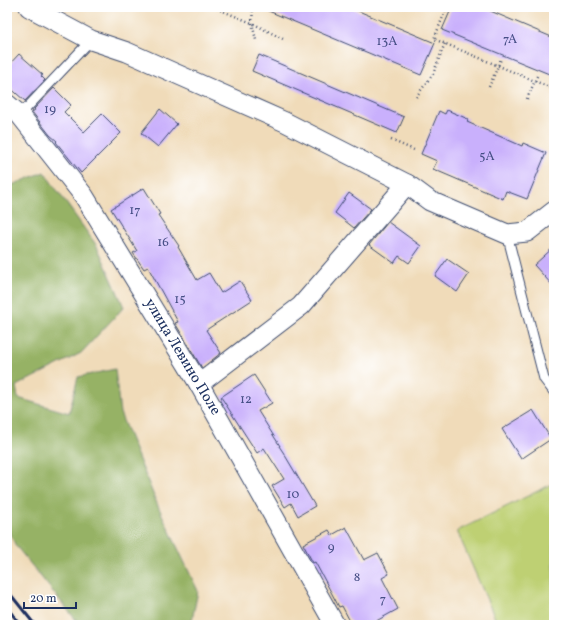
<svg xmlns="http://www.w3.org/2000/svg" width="561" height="632" font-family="Vollkorn,serif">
	<rect width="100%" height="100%" fill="#fff"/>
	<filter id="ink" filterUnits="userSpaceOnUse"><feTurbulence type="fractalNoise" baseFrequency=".025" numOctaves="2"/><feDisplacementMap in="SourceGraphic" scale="8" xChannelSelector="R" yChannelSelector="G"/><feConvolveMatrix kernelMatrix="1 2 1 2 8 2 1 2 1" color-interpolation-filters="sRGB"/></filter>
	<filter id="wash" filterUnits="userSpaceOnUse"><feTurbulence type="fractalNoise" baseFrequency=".012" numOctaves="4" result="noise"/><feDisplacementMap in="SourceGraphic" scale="16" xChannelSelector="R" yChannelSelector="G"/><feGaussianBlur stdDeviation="0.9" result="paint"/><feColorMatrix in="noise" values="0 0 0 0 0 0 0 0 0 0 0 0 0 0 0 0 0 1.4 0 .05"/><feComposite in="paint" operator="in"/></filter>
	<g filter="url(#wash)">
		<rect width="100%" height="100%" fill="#f0dbb9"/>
		<path fill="#bed073" stroke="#6c8068" d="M554,483V625H498L457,531Z"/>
		<path fill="#96b265" stroke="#587062" d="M44,172L97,246L124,307L81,353L16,386L18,398L69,413L78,377L115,369L120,413L158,506L198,591L191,625H80L16,546L7,528V187Z"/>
		<g id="blocks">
			<g fill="#c9b0fc">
				<path d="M259,7H349L435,43L421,75Z"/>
				<path d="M452,7H481L554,38V76L442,30Z"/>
				<path d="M19,54L43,75L41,76L45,80L25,101L7,85V67Z"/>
				<path d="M259,55L404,117L397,133L252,71Z"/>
				<path d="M54,88L71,105L64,112L84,132L102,114L121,133L81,173L56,142L57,141L50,135L32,112L35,110L34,109Z"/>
				<path d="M160,109L177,124L158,147L141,133Z"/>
				<path d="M447,110L468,119L467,122L522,146L523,143L546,153L527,199L506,191L503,199L433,169L437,161L421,154L439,111L445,114Z"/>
				<path d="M144,188L160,214L158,215L179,246L178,247L197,280L209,273L221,293L240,281L252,300L206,330L221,353L202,368L175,323L178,322L148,267L144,269L133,253L137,251L111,209Z"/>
				<path d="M349,193L371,209L354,228L335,213Z"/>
				<path d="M388,222L421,246L409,263L399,256L394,263L369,245Z"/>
				<path d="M554,247V287L534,265Z"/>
				<path d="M447,259L469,274L457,292L435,276Z"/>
				<path d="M254,375L272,403L258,411L280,446H279L283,452L315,506L298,516L291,503L285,507L272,486L284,479L264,448L257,453L221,397Z"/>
				<path d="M533,410L551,439L521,459L502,429Z"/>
				<path d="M346,527L364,560L378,553L389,574L382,578L398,609L369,625H352L342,606L339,607L315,562L313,563L303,544L329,530L332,535Z"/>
			</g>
		</g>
	</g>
	<g filter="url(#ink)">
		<use href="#blocks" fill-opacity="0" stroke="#3b496c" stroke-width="1"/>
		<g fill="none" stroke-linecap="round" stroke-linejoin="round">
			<defs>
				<g id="service">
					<path d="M20,115L91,40"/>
					<path d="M507,234L544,379L554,392"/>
				</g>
				<g id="minor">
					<path d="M29,7L91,40L127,52L285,122L407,184L430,201L507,234L527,232L554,211"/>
					<path d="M7,104L20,115L84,196L199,384L335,625"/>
					<path d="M199,384L301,306L407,184"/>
				</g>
			</defs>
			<use href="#service" stroke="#3b496c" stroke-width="11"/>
			<use href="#minor" stroke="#3b496c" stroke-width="21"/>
			<g stroke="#3b496c" stroke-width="2.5" stroke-dasharray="1 3" stroke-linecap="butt">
				<path d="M213,7L252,23L283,39"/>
				<path d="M253,7L252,23L256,40"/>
				<path d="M447,7L434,39L554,89"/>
				<path d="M489,87L501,59"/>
				<path d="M416,97L433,74L445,43"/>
				<path d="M527,99L538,74"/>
				<path d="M391,140L414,150"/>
			</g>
			<use href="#service" stroke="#fff" stroke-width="9"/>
			<use href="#minor" stroke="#fff" stroke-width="19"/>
			<g stroke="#1b2f5e" stroke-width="3">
				<path d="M7,590L35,625"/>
				<path d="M7,608L21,625"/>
			</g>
		</g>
	</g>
	<g text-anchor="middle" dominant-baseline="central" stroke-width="4" stroke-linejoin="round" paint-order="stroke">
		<g font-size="13" fill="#464f86">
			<text x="510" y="40">7А</text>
			<text x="387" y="42">13А</text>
			<text x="50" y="110">19</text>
			<text x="487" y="157">5А</text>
			<text x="135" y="211">17</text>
			<text x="163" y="243">16</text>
			<text x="180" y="300">15</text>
			<text x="246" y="400">12</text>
			<text x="293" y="495">10</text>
			<text x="331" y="548">9</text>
			<text x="357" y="578">8</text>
			<text x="383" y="600">7</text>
		</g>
		<g font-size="15" fill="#1b2f5e" stroke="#fff">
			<text transform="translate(182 357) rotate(59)">улица Левино Поле</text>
		</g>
	</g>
	<rect width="561" height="632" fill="none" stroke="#fff" stroke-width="24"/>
	<path d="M24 602v6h52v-6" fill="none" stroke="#1b2f5e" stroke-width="2"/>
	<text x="30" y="602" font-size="12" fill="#1b2f5e" stroke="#ffffff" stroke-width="3" paint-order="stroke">20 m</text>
</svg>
